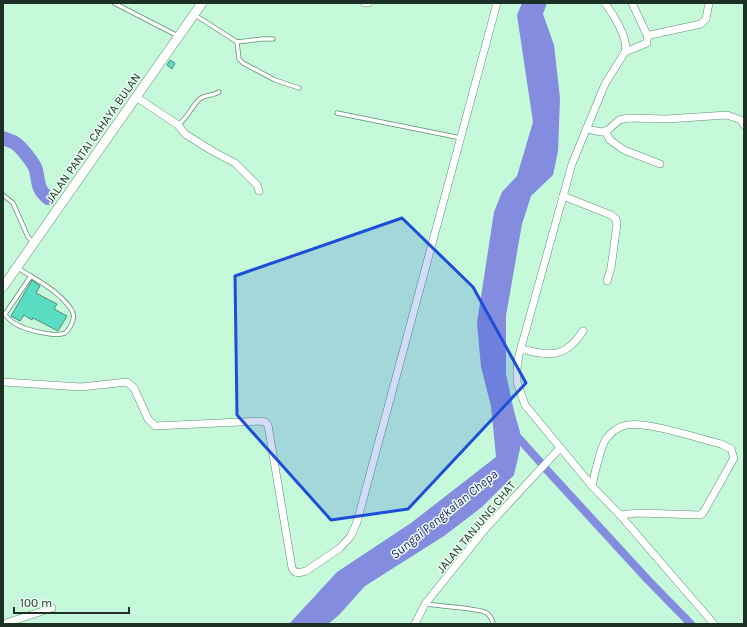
<svg xmlns="http://www.w3.org/2000/svg" width="747" height="627" font-family="Karla,sans-serif">
	<rect width="100%" height="100%" fill="#c6f9da"/>
	<path fill="#838cde" d="M522,3H547L543,14L554,45L560,98L558,151L553,175L531,196L522,224L506,316V374L514,411L520,432V449L514,475L482,507L444,536L365,586L339,615L328,624H289L337,572L411,523L496,457L491,406L481,367L477,323L494,212L502,192L517,176L533,122L517,15Z"/>
	<g fill="none" stroke-linecap="round" stroke-linejoin="round">
		<g stroke="#838cde" stroke-width="8">
			<path d="M514,433L541,463"/>
			<path d="M546,469L648,580L691,624"/>
		</g>
		<path stroke="#838cde" stroke-width="14" d="M3,138C7,140 12,141 15,143C21,147 34,163 36,170C39,183 37,189 48,198"/>
	</g>
	<g fill="#5bddc3" stroke="#4e8b7d">
		<path d="M170,60L175,63L172,69L167,65Z"/>
		<path d="M32,280L40,286L36,293L57,304L54,309L67,316L58,331L33,318L32,320L24,315L20,321L11,316Z"/>
	</g>
	<g fill="none" stroke-linecap="round" stroke-linejoin="round">
		<defs>
			<g id="service">
				<path d="M114,3L178,36"/>
				<path d="M195,15L237,42L262,39H273"/>
				<path d="M237,42L239,59L243,63L275,80L299,88"/>
				<path d="M337,113L461,138"/>
				<path d="M178,125C188,118 194,102 201,98C206,95 212,96 219,92"/>
				<path d="M3,195L13,203L28,237L33,242"/>
				<path d="M3,313C7,316 10,321 14,323C23,329 55,338 65,333C68,331 70,327 72,323C74,318 74,313 71,309C58,290 36,280 18,268"/>
				<path d="M5,314L31,276"/>
				<path d="M425,604C437,606 480,608 487,613C490,616 493,621 493,624"/>
			</g>
			<g id="minor">
				<path d="M365,3H368"/>
				<path d="M605,3C613,14 629,39 625,52L605,84L572,164L519,355L517,368V382L525,405L592,486L620,515L714,624"/>
				<path d="M632,3L648,37"/>
				<path d="M625,52L647,43V38L650,35L701,24L706,19L709,3"/>
				<path d="M136,97L178,125L185,134L214,152L235,163L257,185L259,191"/>
				<path d="M586,129L602,132L608,130L619,120L628,118L667,119L727,115L741,120L744,125"/>
				<path d="M605,131L610,140L624,150L660,164"/>
				<path d="M563,196L611,215L616,219L617,224L611,268L607,281"/>
				<path d="M521,349C549,356 565,359 583,331"/>
				<path d="M3,382L81,387L127,382L134,388L148,419L155,426L260,421L265,422L268,425L292,568L295,572L298,573L306,571L340,548L351,536L357,522L497,3"/>
				<path d="M592,486C594,476 601,446 606,439C610,434 617,428 623,426C642,419 699,439 721,444L731,449L734,458L703,513L700,515L639,513L620,515"/>
				<path d="M3,624L52,608"/>
				<path d="M415,624L425,604L486,528L560,448"/>
			</g>
			<path id="secondary" d="M3,287L202,3"/>
		</defs>
		<use href="#service" stroke="#5f8e72" stroke-width="5"/>
		<use href="#minor" stroke="#5f8e72" stroke-width="8"/>
		<use href="#secondary" stroke="#5f8e72" stroke-width="10"/>
		<use href="#service" stroke="#fff" stroke-width="3.5"/>
		<use href="#minor" stroke="#fff" stroke-width="7"/>
		<use href="#secondary" stroke="#fff" stroke-width="9"/>
	</g>
	<path fill="#1d4ed8" fill-opacity="0.2" stroke="#1d4ed8" stroke-width="3" stroke-linejoin="round" d="M402,218L473,287L526,383L408,509L331,520L237,415L235,276Z"/>
	<g text-anchor="middle" dominant-baseline="central" stroke-width="3" stroke-linejoin="round" paint-order="stroke">
		<g font-size="12" fill="#1d3025" stroke="#eafef1">
			<text transform="translate(93 138) rotate(-55)">JALAN PANTAI CAHAYA BULAN</text>
			<text transform="translate(476 527) rotate(-50)">JALAN TANJUNG CHAT</text>
		</g>
		<g font-size="13" font-style="italic" fill="#241978" stroke="#eafef1">
			<text transform="translate(444 514) rotate(-39)">Sungai Pengkalan Chepa</text>
		</g>
	</g>
	<rect width="747" height="627" fill="none" stroke="#1d3025" stroke-width="8"/>
	<path d="M14 607v6h115v-6" fill="none" stroke="#1d3025" stroke-width="2"/>
	<text x="20" y="607" font-size="12" fill="#1d3025" stroke="#eafef1" stroke-width="3" paint-order="stroke">100 m</text>
</svg>
